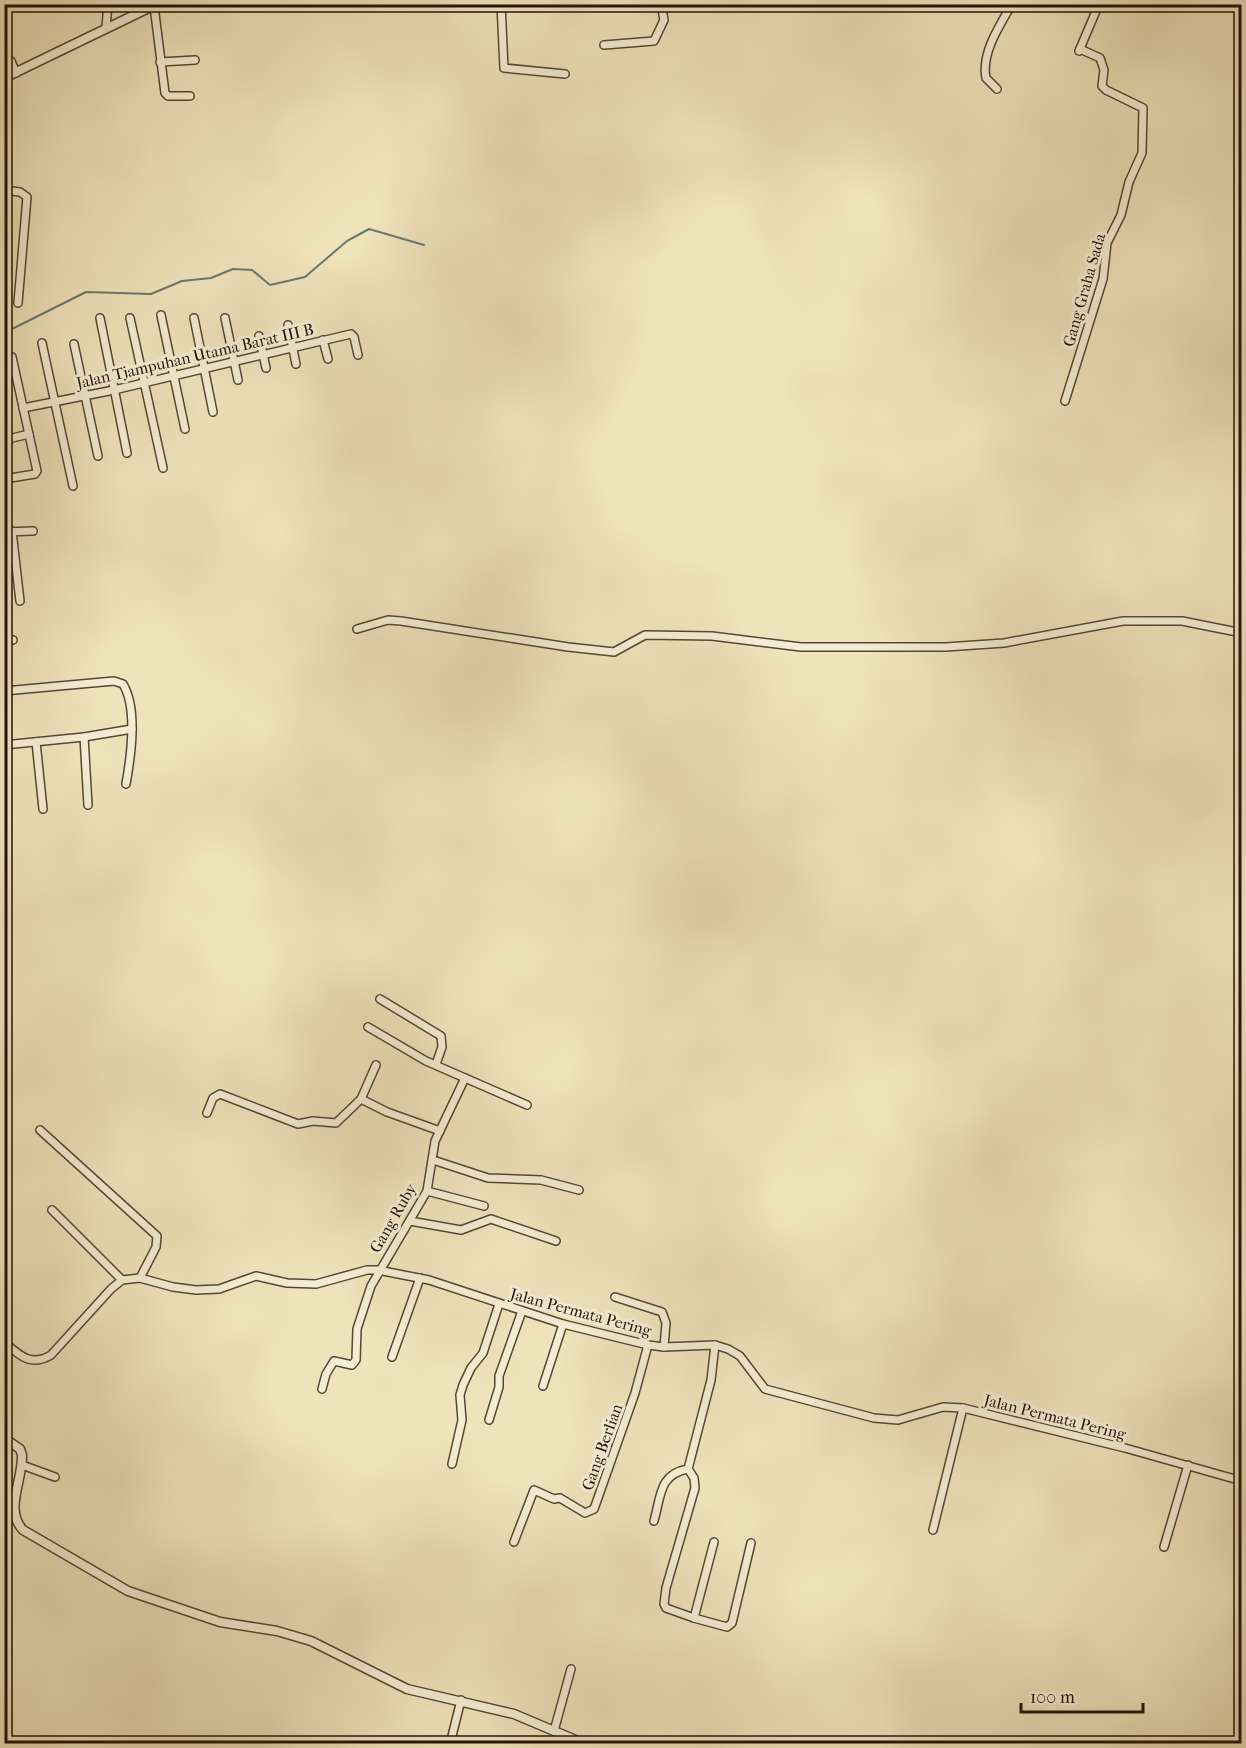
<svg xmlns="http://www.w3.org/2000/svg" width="1246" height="1748" font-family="'IM FELL French Canon',serif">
	<rect width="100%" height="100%" fill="#efe3bc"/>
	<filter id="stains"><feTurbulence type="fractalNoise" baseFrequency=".00333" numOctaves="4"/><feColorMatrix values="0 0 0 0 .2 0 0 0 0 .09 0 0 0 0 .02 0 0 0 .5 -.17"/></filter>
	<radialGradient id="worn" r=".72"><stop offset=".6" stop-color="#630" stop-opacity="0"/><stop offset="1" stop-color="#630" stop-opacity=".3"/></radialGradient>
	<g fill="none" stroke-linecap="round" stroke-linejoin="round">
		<path stroke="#6b796e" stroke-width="2" d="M4,333L86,292L151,294L182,281L211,278L233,269L252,270L270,285L305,277L347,241L369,229L424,245"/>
		<defs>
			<g id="minor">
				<path d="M501,4L504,68L565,74"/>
				<path d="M154,6L165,93L168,96H190"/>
				<path d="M106,27L108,4"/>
				<path d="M604,45L654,41L664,20L661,4"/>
				<path d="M1079,51L1099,4"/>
				<path d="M4,60L11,61L16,73"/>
				<path d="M160,62L195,60"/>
				<path d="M997,89L986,78C981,53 1000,25 1012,4"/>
				<path d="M4,190L20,192L27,197L18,303"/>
				<path d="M161,315L185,429"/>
				<path d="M100,318L127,453"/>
				<path d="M130,318L163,468"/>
				<path d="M194,318L213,412"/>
				<path d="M225,318L238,380"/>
				<path d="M288,325L296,364"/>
				<path d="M259,336L266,368"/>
				<path d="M323,340L328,359"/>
				<path d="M42,343L73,486"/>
				<path d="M74,344L98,456"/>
				<path d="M1065,401L1103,279L1107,243L1121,215L1129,182L1142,153L1143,108L1106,90L1102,86L1104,70L1100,58L1080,49"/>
				<path d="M23,408L114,390L351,334L354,337L358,355"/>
				<path d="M4,440L29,434"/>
				<path d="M4,479L35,474L37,471L12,357"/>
				<path d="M12,531L20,601"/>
				<path d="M4,532L33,531"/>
				<path d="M357,629L388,620L401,621L568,647L614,652L645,635L712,636L801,647H946L1004,643L1123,621H1182L1242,633"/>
				<path d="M4,641L13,640"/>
				<path d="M4,691L114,681L123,684C138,709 131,756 126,784"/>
				<path d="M84,737L88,805"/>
				<path d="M36,742L43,809"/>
				<path d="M4,745L84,737L132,729"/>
				<path d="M380,999L441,1036L442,1047L436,1064"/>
				<path d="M368,1027L426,1061L527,1105"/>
				<path d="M361,1099L387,1112L440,1131"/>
				<path d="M207,1113L213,1098L220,1094L298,1124L313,1121L336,1123L361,1099L376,1065"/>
				<path d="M40,1130L157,1236L156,1247L140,1278"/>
				<path d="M433,1160L488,1178L541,1180L579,1190"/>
				<path d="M427,1191L484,1206"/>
				<path d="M52,1210L122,1280"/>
				<path d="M410,1221L461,1230L491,1219L556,1241"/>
				<path d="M615,1297L662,1312L666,1323L664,1347"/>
				<path d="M4,1342C20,1356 31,1367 51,1355L111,1289L122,1280L140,1278L173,1287L196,1290L219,1289L256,1276L287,1283L316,1284L367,1270H378L429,1280L563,1324L648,1345L664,1347L715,1345L728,1349L740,1356L765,1389L874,1418L898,1420L943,1407L963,1408L1125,1448L1242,1481"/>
				<path d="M392,1357L420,1278"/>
				<path d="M543,1386L563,1324"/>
				<path d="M322,1389L326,1374L334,1361L352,1365L356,1360L357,1329L371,1286L427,1191L435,1141L465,1078"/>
				<path d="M489,1420L499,1387V1376L522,1311"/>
				<path d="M452,1464L462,1420L460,1395L463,1385L471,1368L483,1353L499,1304"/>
				<path d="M22,1465L55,1477"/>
				<path d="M654,1521C661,1496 659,1474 688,1469"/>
				<path d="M933,1530L963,1408"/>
				<path d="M514,1542L534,1490L554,1499L560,1498L585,1513L594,1509L635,1393L648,1345"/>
				<path d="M714,1542L694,1618L666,1608L664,1604L666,1588L695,1488L694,1478L688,1469L711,1380L715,1345"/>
				<path d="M1164,1547L1188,1465"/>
				<path d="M694,1618L727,1627L732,1623L751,1543"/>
				<path d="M554,1731L571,1669"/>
				<path d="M450,1744L461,1700"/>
			</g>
			<g id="tertiary">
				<path d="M4,78L157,4"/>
				<path d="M4,1438L20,1449L22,1455C23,1480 4,1510 23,1530L128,1591L220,1622L277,1631L311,1641L407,1689L514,1714L585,1744"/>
			</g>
		</defs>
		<use href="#minor" stroke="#574635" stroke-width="10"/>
		<use href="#tertiary" stroke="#574635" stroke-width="11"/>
		<use href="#minor" stroke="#f5edd3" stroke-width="7"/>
		<use href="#tertiary" stroke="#f5edd3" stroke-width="8"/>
	</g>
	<g text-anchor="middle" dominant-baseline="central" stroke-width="6" stroke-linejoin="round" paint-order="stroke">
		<g font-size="16" fill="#241208" stroke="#f5edd3">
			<text transform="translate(1084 290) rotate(-74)">Gang Graha Sada</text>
			<text transform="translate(195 356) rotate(-13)">Jalan Tjampuhan Utama Barat III B</text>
			<text transform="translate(393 1218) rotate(-60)">Gang Ruby</text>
			<text transform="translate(581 1312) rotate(15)">Jalan Permata Pering</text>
			<text transform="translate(1055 1417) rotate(14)">Jalan Permata Pering</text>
			<text transform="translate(602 1447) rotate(-70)">Gang Berlian</text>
		</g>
	</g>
	<rect width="1246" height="1748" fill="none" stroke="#efe3bc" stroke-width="24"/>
	<rect x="6" y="6" width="1234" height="1736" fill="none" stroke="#241208" stroke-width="3"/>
	<rect x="12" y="12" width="1222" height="1724" fill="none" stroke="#241208" stroke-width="1.5"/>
	<path d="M1021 1703v9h122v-9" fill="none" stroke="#241208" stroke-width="3"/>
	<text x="1030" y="1703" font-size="18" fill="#241208" stroke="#f5edd3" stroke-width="4.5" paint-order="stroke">100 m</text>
	<rect width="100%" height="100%" filter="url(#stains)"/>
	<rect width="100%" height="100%" fill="url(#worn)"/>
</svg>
